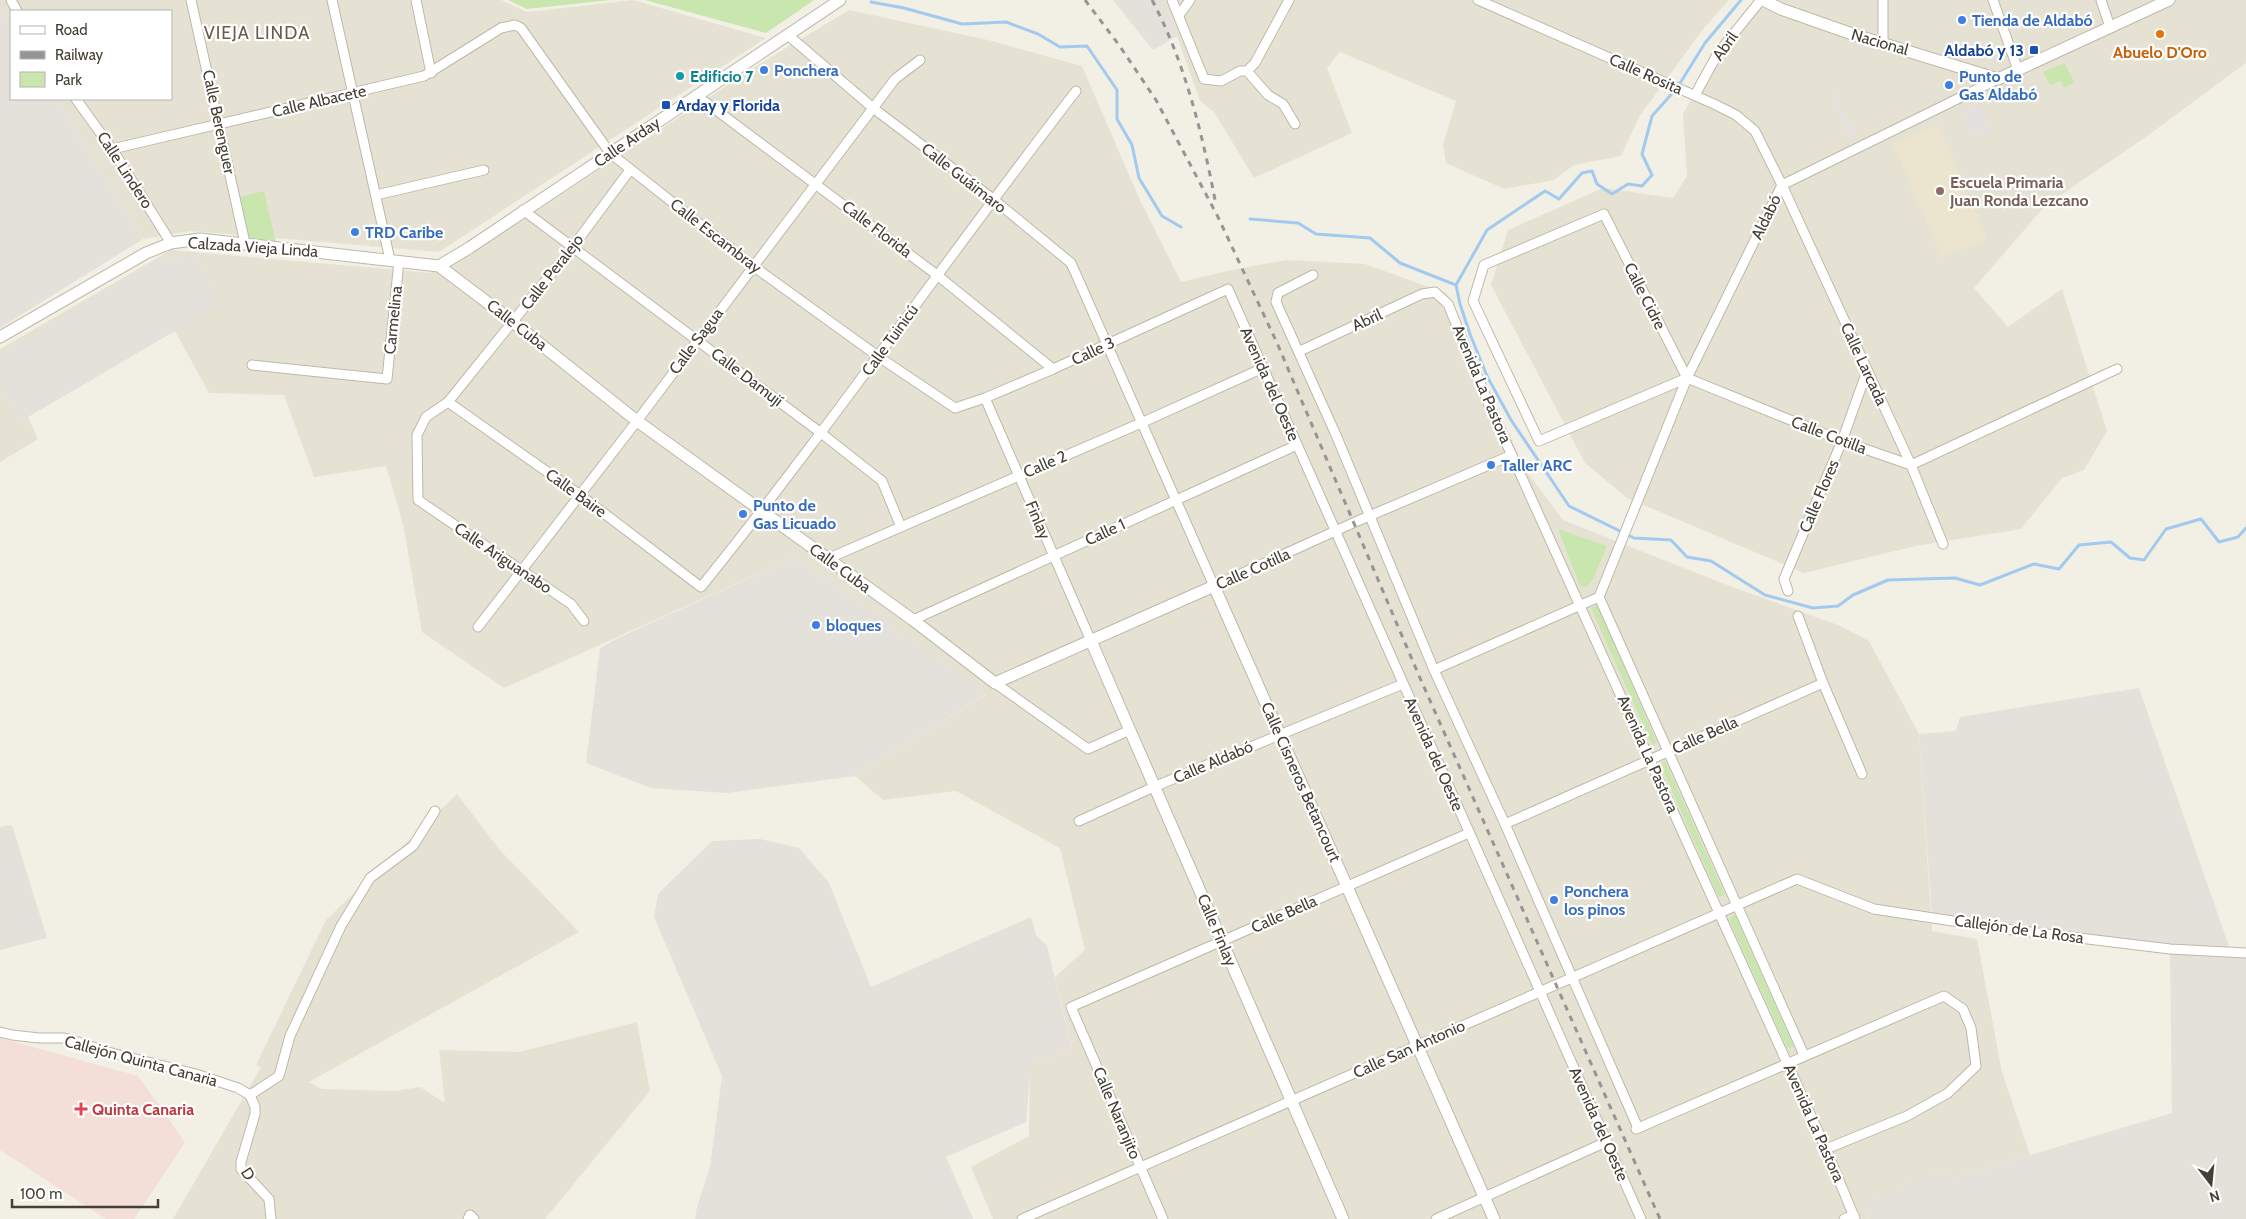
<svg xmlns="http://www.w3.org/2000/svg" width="2246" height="1219" font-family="Cabin,sans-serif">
	<rect width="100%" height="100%" fill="#f2efe5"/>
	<g fill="#e6e2d3">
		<path d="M0,0H501L527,12L633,0L766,38L439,252L191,231L143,239L56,99H171V11H11V26L0,7Z"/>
		<path d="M1164,0H1729L1704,28L1639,117L1621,156L1574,165L1554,180L1504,189L1446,163L1443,145L1456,101L1340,52L1327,68L1352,133L1254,178L1214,112L1200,101Z"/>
		<path d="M1770,0H2246V63L2147,136L2045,206L1974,288L2008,327L2062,289L2107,431L2084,470L2062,478L2021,529L1916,546L1804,573L1627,498L1585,463L1491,285L1508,230L1603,188L1673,198L1687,176L1683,114L1718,53Z"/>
		<path d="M849,10L988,40L1082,66L1139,198L1181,282L1227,271L1286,260L1365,264L1446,293L1525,469L1563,520L1727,585L1838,625L1869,641L1919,734L1932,931L1977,939L2002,1072L2030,1155L1863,1205L1869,1219H993L971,1167L1029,1136L1030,1064L1072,1048L1055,977L1085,950L1060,848L956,791L883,800L855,776L985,695L795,557L504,688L422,632L403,524L386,466L314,477L284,395L209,393L175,331L28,417L38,439L0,462V349L171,250L431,273L468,256L758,65Z"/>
		<path d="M457,794L499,849L579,932L309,1082L322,1089L395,1091L420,1087L445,1103L439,1050L519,1052L637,1022L650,1091L545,1219H173L261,1067L256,1065L326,920Z"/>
	</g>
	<g fill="#e4e1da">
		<path d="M1113,0H1164L1177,36L1153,50Z"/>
		<path d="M0,7L11,26V99H56L143,239L0,328Z"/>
		<path d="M194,254L221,304L19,422L0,387V354L151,263Z"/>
		<path d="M795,557L986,694L855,776L727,793L651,788L586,763L600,648L618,638Z"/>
		<path d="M2139,688L2231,952L2246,953V1219H1869L1862,1205L1937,1171L1956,1177L2172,1113L2170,949L1932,917L1919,734L1956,731L1960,717Z"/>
		<path d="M12,825L47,938L0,950V827Z"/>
		<path d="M760,839L799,848L829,883L871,987L1031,917L1036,935L1047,946L1072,1049L1031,1064L1026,1122L946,1157L973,1219H695L697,1207L710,1167L722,1076L654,917L658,894L712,841Z"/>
	</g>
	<path fill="#ebe5cf" d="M1938,125L1987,238L1942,257L1893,144Z"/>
	<path fill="#f3ded8" d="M0,1038L138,1076L185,1142L134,1219H106L0,1150Z"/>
	<g fill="#c9e6ae">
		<path d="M508,0H610L527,9Z"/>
		<path d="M645,0H814L766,33Z"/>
		<path d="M2065,63L2074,83L2064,88L2060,81L2050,85L2043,72Z"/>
		<path d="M264,191L276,243L248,241L239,197Z"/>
		<path d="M1558,529L1607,546L1593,580L1586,587L1580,586Z"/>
		<path d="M1597,605L1657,743L1652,745L1591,608Z"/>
		<path d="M1665,761L1725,895L1719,897L1660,764Z"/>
		<path d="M1735,915L1794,1047L1787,1048L1729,919Z"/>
	</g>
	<g fill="#e3e1dd">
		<path d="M1836,94L1857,137L1851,140L1831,96Z"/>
		<path d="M1980,105L1993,135L1988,137L1986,132L1974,137L1963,113Z"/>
	</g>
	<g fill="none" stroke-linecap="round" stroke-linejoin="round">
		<g stroke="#a2caef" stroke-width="3">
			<path d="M1741,0L1705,43L1677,88L1652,116L1642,154L1652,175L1642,186L1628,184L1612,194L1597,184L1592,171L1582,173L1559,199L1545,191L1487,230L1456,285L1460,304L1470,334L1487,376L1511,420L1569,506L1634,538L1671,540L1687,557L1711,561L1765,595L1813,608L1838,606L1853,595L1888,580L1955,578L1980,585L2034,564L2059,569L2079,545L2111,542L2130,558L2144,560L2166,529L2201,519L2219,542L2238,537L2246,528"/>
			<path d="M871,2L904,8L962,24L1006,22L1038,34L1060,47L1087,46L1117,90V119L1132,145L1139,178L1162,216L1181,227"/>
			<path d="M1250,219L1298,223L1316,234L1370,238L1400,263L1456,285"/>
		</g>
		<defs>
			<g id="minor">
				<path d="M11,0L17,11"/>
				<path d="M191,0L245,243"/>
				<path d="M332,0L390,260"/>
				<path d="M416,0L431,73"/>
				<path d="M1172,0L1204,79L1221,81L1240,71H1247L1255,63L1289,0"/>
				<path d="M1478,0L1714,104L1736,115L1755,131L1782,185L1911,465L1943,544"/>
				<path d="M1883,0V43"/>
				<path d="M1993,0L2018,70"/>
				<path d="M2101,0L2110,27"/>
				<path d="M1179,15L1190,0"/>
				<path d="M789,36L873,108L993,199L1071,263L1214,586L1353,523L1512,455"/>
				<path d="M1247,71L1268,95L1283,104L1295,124"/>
				<path d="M696,95L937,275L1053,369"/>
				<path d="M1695,95L1718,53L1761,0"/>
				<path d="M76,99L112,149L171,243"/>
				<path d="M112,149L424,76L501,28L515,25L521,28L610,153L753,266L879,357L955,408L985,398L1053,369L1228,289L1641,1219"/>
				<path d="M376,195L484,170"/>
				<path d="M523,210L821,433L882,481L901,527"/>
				<path d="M1313,275L1278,293L1276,302L1336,435L1434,670L1505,824L1638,1128"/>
				<path d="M1300,351L1422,294L1435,292L1448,304L1489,405L1826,1149L1855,1219"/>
				<path d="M252,365L387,379L399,261"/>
				<path d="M1687,378L1604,214L1484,265L1473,301L1539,441L1687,378L1842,441L1911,465L2117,369"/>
				<path d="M985,398L1091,641"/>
				<path d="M448,402L580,495L701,587C831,426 949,255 1076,91"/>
				<path d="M827,559L1141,423L1263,368"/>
				<path d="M1788,591L1784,579L1842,441L1867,371"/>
				<path d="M1599,597L1804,1055"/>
				<path d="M1798,616L1823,683L1862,774"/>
				<path d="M913,620L1297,445"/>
				<path d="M584,621L571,604L418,500L417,435L426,417L448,402L572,248L630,170"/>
				<path d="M478,627L637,421L895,79L920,60"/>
				<path d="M1434,670L1599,597L1687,378L1782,185L1998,79"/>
				<path d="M995,683L1088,749L1130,730"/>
				<path d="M1079,821L1156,786L1403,684"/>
				<path d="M1505,824L1823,683"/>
				<path d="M0,1032L12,1035L39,1038H64L75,1041L108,1052L196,1074L238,1088L250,1095"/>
				<path d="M250,1095L279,1076L290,1036L341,926L370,878L413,846L435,811"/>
				<path d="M250,1095L255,1107V1114L241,1162V1169L269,1199L271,1219"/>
				<path d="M1636,1129L1944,996L1963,1009L1971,1028L1976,1066L1948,1093L1907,1116L1826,1149"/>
				<path d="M468,1219L470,1215L474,1219"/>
				<path d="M1022,1219L1797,879L1874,909L2005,929L2170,949L2246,953"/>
				<path d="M1163,1219L1071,1007L1469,833"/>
				<path d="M1436,1219L1606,1142"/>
				<path d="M1844,1219L1854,1215"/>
			</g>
			<g id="tertiary">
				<path d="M1763,0L1781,9L1855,35L1998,79L2169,0"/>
				<path d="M439,266L469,248L840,0"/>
				<path d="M0,337L146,253L171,243L200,239L439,266L504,315L637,421L913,620L995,683L1214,586L1494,1219"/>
				<path d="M1091,641L1343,1219"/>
			</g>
		</defs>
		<use href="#minor" stroke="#beb8a8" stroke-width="11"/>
		<use href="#tertiary" stroke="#beb8a8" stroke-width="13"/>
		<use href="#minor" stroke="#fff" stroke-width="9"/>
		<use href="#tertiary" stroke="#fff" stroke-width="11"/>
		<g stroke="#959595" stroke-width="3" stroke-dasharray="6 6" stroke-linecap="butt">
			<path d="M1085,0L1119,45L1156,100L1218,217L1277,343L1420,678L1660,1219"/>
			<path d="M1152,0C1185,62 1203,136 1216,205"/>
		</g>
	</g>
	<g fill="#3f7fe0" stroke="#fff" stroke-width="2">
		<circle cx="1962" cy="20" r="5"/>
		<circle cx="764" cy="70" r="5"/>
		<circle cx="1949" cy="85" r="5"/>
		<circle cx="355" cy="232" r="5"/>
		<circle cx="1491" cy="465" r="5"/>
		<circle cx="743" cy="514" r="5"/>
		<circle cx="816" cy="625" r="5"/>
		<circle cx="1554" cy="900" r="5"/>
	</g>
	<circle fill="#e8710a" stroke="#fff" stroke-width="2" cx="2160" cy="34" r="5"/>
	<g fill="#1a4fb4" stroke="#fff" stroke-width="2">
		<rect x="2029" y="45" width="10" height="10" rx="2.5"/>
		<rect x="661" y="100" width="10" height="10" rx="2.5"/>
	</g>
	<circle fill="#0f9aa8" stroke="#fff" stroke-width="2" cx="680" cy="76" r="5"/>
	<circle fill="#8d6e63" stroke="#fff" stroke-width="2" cx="1940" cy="191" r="5"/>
	<path fill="#e0444e" stroke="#fff" stroke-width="2" d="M78.5 1101.5h5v5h5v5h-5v5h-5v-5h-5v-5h5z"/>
	<g text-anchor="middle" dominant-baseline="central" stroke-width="4.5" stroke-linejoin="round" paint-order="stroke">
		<g font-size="16" font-weight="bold" fill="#366cbe" stroke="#fff" text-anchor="start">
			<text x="1972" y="20">Tienda de Aldabó</text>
			<text x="774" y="70">Ponchera</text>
			<text x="1959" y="76">Punto de<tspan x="1959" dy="18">Gas Aldabó</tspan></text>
			<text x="365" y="232">TRD Caribe</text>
			<text x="1501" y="465">Taller ARC</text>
			<text x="753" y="505">Punto de<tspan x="753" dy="18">Gas Licuado</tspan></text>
			<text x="826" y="625">bloques</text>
			<text x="1564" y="891">Ponchera<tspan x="1564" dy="18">los pinos</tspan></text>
		</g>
		<g font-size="16" fill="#454035" stroke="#fff">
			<text transform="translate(1880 42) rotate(16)">Nacional</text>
			<text transform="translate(1725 46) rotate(-55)">Abril</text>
			<text transform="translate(1646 74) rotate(24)">Calle Rosita</text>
			<text transform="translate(319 101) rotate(-13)">Calle Albacete</text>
			<text transform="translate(219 122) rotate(78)">Calle Berenguer</text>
			<text transform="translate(627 142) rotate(-34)">Calle Arday</text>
			<text transform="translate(125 170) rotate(57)">Calle Lindero</text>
			<text transform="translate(964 178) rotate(38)">Calle Guáimaro</text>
			<text transform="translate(1766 217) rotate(-64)">Aldabó</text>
			<text transform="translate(877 229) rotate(37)">Calle Florida</text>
			<text transform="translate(716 236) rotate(38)">Calle Escambray</text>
			<text transform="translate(253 247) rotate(4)">Calzada Vieja Linda</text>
			<text transform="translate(552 272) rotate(-52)">Calle Peralejo</text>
			<text transform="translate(1645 296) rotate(63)">Calle Cidre</text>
			<text transform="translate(393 320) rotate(-84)">Carmelina</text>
			<text transform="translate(1367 320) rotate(-25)">Abril</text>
			<text transform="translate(517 325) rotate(38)">Calle Cuba</text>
			<text transform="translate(890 340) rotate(-54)">Calle Tuinicú</text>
			<text transform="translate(696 341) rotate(-53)">Calle Sagua</text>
			<text transform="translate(1093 351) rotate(-25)">Calle 3</text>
			<text transform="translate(1864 364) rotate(65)">Calle Larcada</text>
			<text transform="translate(747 377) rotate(37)">Calle Damují</text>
			<text transform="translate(1270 384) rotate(66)">Avenida del Oeste</text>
			<text transform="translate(1482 384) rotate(67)">Avenida La Pastora</text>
			<text transform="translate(1829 435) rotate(21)">Calle Cotilla</text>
			<text transform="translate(1045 464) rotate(-23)">Calle 2</text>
			<text transform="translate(576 493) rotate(36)">Calle Baire</text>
			<text transform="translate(1819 496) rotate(-67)">Calle Flores</text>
			<text transform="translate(1038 520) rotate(67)">Finlay</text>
			<text transform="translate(1105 532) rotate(-25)">Calle 1</text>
			<text transform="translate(503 558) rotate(34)">Calle Ariguanabo</text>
			<text transform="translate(840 568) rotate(36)">Calle Cuba</text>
			<text transform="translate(1253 569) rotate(-24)">Calle Cotilla</text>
			<text transform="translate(1705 735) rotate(-24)">Calle Bella</text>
			<text transform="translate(1434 754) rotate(66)">Avenida del Oeste</text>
			<text transform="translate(1648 754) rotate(66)">Avenida La Pastora</text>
			<text transform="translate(1213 762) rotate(-23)">Calle Aldabó</text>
			<text transform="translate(1301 782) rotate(66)">Calle Cisneros Betancourt</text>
			<text transform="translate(1284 914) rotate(-24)">Calle Bella</text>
			<text transform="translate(2019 929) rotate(8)">Callejón de La Rosa</text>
			<text transform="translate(1217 930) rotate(67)">Calle Finlay</text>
			<text transform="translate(1409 1049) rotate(-24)">Calle San Antonio</text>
			<text transform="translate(141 1061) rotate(15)">Callejón Quinta Canaria</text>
			<text transform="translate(1117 1113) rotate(67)">Calle Naranjito</text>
			<text transform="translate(1814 1123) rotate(66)">Avenida La Pastora</text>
			<text transform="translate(1599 1124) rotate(66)">Avenida del Oeste</text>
			<text transform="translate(248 1174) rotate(57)">D</text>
		</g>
		<g font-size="16" font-weight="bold" fill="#164399" stroke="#fff" text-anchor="end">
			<text x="2024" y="50">Aldabó y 13</text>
			<text x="676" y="105" text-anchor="start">Arday y Florida</text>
		</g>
		<g font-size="16" font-weight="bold" fill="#c56008" stroke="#fff">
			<text x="2160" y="52">Abuelo D'Oro</text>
		</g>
		<g font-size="16" font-weight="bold" fill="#0d838f" stroke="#fff" text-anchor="start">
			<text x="690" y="76">Edificio 7</text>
		</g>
		<g font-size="16" font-weight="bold" fill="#785e54" stroke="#fff" text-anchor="start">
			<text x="1950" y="182">Escuela Primaria<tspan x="1950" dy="18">Juan Ronda Lezcano</tspan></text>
		</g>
		<g font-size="16" font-weight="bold" fill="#be3a42" stroke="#fff" text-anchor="start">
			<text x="92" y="1109">Quinta Canaria</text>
		</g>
		<g font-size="18" letter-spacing="1" fill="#675e4c" stroke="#fff">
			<text x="257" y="33">VIEJA LINDA</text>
		</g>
	</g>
	<rect x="10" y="10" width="162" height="90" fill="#ffffff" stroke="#b5b3ae"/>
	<rect x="20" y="26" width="25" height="8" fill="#ffffff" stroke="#b5b3ae"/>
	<text x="55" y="35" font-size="15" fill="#454035">Road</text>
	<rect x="20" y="51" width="25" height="8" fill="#959595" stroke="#b5b3ae"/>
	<text x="55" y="60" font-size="15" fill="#454035">Railway</text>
	<rect x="20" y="72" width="25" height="15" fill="#c9e6ae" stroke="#b5b3ae"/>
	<text x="55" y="85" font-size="15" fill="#454035">Park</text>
	<g transform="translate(2211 1184) rotate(164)" stroke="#ffffff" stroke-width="4" paint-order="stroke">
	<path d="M0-4L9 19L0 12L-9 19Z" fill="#454035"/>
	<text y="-8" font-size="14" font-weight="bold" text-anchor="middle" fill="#454035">N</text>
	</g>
	<path d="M12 1199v8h146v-8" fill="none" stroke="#454035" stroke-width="2.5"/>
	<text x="20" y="1199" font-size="15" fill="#454035" stroke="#ffffff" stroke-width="4" paint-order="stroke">100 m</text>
</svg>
